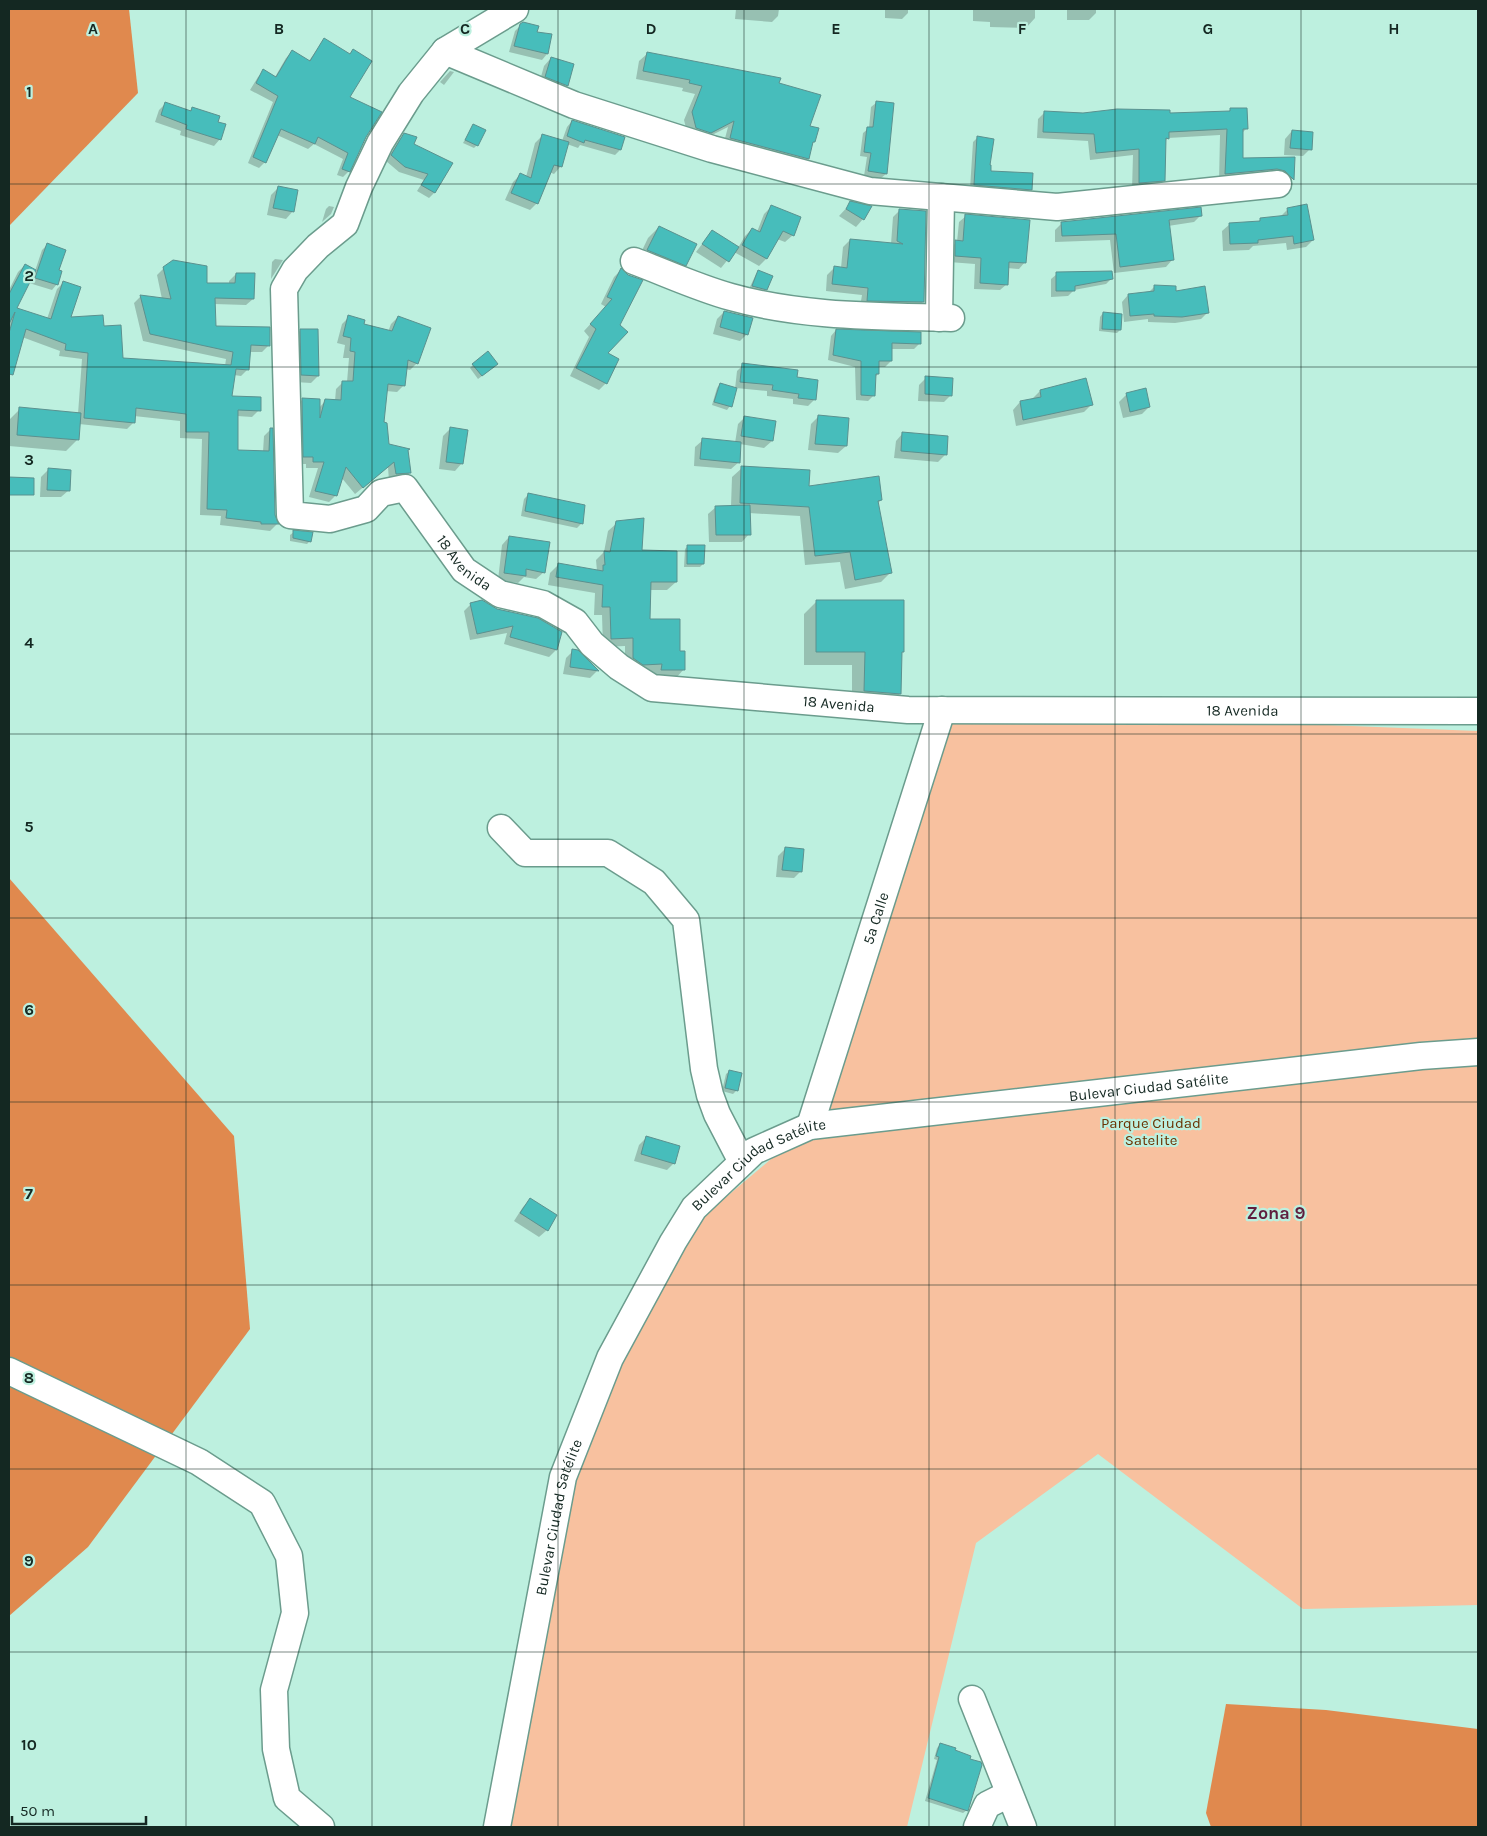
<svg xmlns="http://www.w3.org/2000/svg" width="1487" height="1836" font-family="Karla,sans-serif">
	<rect width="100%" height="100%" fill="#bdf0df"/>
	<path fill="#f8c19f" d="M942,710L1478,731V1605L1303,1609L1098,1454L976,1543L907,1827H497L573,1449L673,1242L810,1126Z"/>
	<g fill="#e0894e">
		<path d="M9,9H129L138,93L9,226Z"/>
		<path d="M9,878L234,1136L250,1329L88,1547L9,1616Z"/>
		<path d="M1226,1704L1326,1710L1478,1729V1827H1211L1206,1813Z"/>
	</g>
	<g fill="#0003">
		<path d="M736,9H779L778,16L772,22L735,19Z"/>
		<path d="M885,9H908V13L902,19L885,18Z"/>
		<path d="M973,9H1035V18L1026,28L990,27V22L973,21Z"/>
		<path d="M1067,9H1096V13L1089,20H1067Z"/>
		<path d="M521,25L535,33L547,54L542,60L509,52L515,31Z"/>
		<path d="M324,40L349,55L353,51L348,97L365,136L349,171L343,177L337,175L343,159L314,144L308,149L277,135L265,162L259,168L248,163L273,102L250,90L258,77L264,71L275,77L286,58L292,52L308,62Z"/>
		<path d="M647,54L778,84L809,127L814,142L811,144L808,159L800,166L723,146L728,127L702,140L688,136L684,120L695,94L682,91L683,88L636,79L639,61Z"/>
		<path d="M551,58L572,65L566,85L559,93L539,84L544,66Z"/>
		<path d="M450,71L454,72L444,85L440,82Z"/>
		<path d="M166,103L189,111L192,109L216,123L220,139L214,146L180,135L181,131L155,122L159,110Z"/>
		<path d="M876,103L886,174L881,178L864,176L867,157L860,156L863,133L869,128L871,107Z"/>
		<path d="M1230,110L1247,128L1242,133L1241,159H1293L1292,180L1286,186L1219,181L1220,135L1168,138L1164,142V180L1157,187L1132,190L1133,155L1090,160L1088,141L1037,138L1038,119L1045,112L1169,115L1228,112Z"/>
		<path d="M572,121L623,138L620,150L615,155L580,145L578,148L567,144L561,166L554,174L549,172L537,203L530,210L505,200L513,182L520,175L526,177L535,143L542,136L562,141L567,127Z"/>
		<path d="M473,125L477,145L474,148L463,143Z"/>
		<path d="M1292,131L1310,149L1303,156L1284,155L1285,139Z"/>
		<path d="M404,134L413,145L451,164L434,193L429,198L417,191L424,180L399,172L386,161L399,140Z"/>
		<path d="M978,137L990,172L1031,189L1026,194L970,189L973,142Z"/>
		<path d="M278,188L293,211L286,219L267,215L271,195Z"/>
		<path d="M851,203L863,219L856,227L839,216Z"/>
		<path d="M329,206L334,207L331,214L322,222L326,209Z"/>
		<path d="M771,207L793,235L785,242L777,239L766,259L759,266L734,252L721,268L696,252L712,231L738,248L745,236L752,229L757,232L764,214Z"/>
		<path d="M1288,209L1313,240L1306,247L1287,250L1286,243L1253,246L1249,250L1223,251L1222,231L1230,224L1258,222L1261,219L1280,217Z"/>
		<path d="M900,210L923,302L916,309L860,307L862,295L826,291L827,275L834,268H841L843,247L850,240L891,244L893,217Z"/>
		<path d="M1201,215L1194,222L1168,226L1172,260L1166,267L1114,273L1110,240L1055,242V230L1062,223Z"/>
		<path d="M966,216L1025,262L1019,269L1007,268V284L1000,290L974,289L975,264L949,262L950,248L957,242L959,222Z"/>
		<path d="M659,227L685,265L674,276L637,261L648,238Z"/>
		<path d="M47,245L58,271L57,284L52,290L29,283L15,309L47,319L57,289L64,282L70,318L103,327L122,359L225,366L226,359L143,341L134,303L141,296L162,299L157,275L164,268L206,285L229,284V281L236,274L253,299L246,305L214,304L215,327L269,345L262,352H249L248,369L241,376L234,375L231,397L259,410L252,417L237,416V451L263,452L264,436L271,429L274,516L277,524L270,531L220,525L221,516L200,515L202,439L180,438V421L134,416V422L127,429L79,424L77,440L66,451L9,446V420L20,409L78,414L82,359L59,356L60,351L22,337L15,365L9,371V290L18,272L25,265L35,271L42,250Z"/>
		<path d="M275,259L283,260L271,279L272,262Z"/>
		<path d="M621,270L606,354V383L599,390L570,376L589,337L584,331L606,307L601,304L614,277Z"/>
		<path d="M759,271L766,289L763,293L749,289L756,274Z"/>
		<path d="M1057,274L1112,278L1106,284L1074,290L1068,296L1051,297V279Z"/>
		<path d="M1155,286L1174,292L1207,313L1201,319L1175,323L1148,322V319L1124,322L1122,302L1128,295L1148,293Z"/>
		<path d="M724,312L747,334L740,341L713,334L717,319Z"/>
		<path d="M1103,313L1120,330L1117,333L1099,331L1100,317Z"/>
		<path d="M349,317L363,325L388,332L391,324L398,317L417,363L410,370L406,369L404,385L397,392L386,391L383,423L388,445L410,472L403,479L389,481L388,467L355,494L341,477L336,495L329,502L309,497L318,468H306V464H297L295,407L302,400L319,408L326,400L335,401L336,389L343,382H347L349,358H343L345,345L337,343L342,324Z"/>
		<path d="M301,330L318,376L311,383L295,382L293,337Z"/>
		<path d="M836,330L920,343L914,349H891V361L885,367H878V374L875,377L874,395L868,401L856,400L855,367L828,360L831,336Z"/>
		<path d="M473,365L494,367L478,379L470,368Z"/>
		<path d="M743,365L796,379L814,400L808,406L793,404V399L767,396V391L736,388L730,406L727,410L712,405L717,388L720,384L735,389L737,371Z"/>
		<path d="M926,378L951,395L944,402L918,401L919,385Z"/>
		<path d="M1145,390L1149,407L1142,414L1123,418L1119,402L1126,395Z"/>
		<path d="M1040,391L1091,405L1084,412L1016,426L1013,410L1020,402L1034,400L1033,398Z"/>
		<path d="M745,417L772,441L764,448L740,444L739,462L731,469L694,466L695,447L703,440L735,443L738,424Z"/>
		<path d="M818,417L846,446L838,453L808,450L811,424Z"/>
		<path d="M450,429L462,463L455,471L439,469L443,436Z"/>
		<path d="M903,433L946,454L938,462L894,458L896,441Z"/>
		<path d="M742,468L808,487L881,500L877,504L891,572L881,582L845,589L840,562L805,565L800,516L749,513V534L742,542H709L708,514L716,507L731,506L732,477Z"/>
		<path d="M48,470L69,490L61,497H40L41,477Z"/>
		<path d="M529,494L582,523L577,528L521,516L524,499Z"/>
		<path d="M617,523L640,551L676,582L667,590H650L649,620L679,652L684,669L676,678L654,677V672H635L625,666V646L603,647L602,615H594L595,593L548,585L550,573L558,565L597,571L596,560L604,552L608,531Z"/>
		<path d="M294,532L310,541L307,544L290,541V535Z"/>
		<path d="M509,537L544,572L536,579L524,577L518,583L498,580L502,545Z"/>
		<path d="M688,546L703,564L700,567H684L685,549Z"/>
		<path d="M817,601L902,652L901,654L900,694L887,707L852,704V665H804V614Z"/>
		<path d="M471,604L496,610L556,650L549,657L504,644L507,633L470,640L464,611Z"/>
		<path d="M573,651H577L597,671L590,678L563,674L566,658Z"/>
		<path d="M785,849L801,871L794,878L776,877L778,856Z"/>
		<path d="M730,1071L737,1090L733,1094L722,1091L726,1074Z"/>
		<path d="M646,1138L674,1163L667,1170L634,1161L639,1145Z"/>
		<path d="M530,1200L547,1230L539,1237L514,1221L523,1207Z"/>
		<path d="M941,1744L967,1810L963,1813L925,1801L937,1760L934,1759L937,1748Z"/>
	</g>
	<g fill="#47bdbb" stroke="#5b918f">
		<path d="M523,22L539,26L537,32L552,34L548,54L514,46L520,24Z"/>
		<path d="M324,38L350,54L353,49L372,61L350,97L382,112L366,137L350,172L342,169L348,153L318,137L315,144L281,129L266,163L253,157L278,96L256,83L263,69L276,77L292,50L310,61Z"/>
		<path d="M647,52L781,78L779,83L821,95L810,126L819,128L815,142H813L809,159L730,138L734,121L711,133L696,128L692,112L702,86L689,83L690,80L643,71Z"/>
		<path d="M551,57L574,64L568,86L545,77Z"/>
		<path d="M876,101L894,103L887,174L868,171L871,153L864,152L867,127H873Z"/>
		<path d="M165,102L191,111L192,107L220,116L218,122L226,124L221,140L186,129L187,125L161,115Z"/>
		<path d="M1230,108H1247L1248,129H1243V158L1295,157L1294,180L1285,171L1277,169L1225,174L1227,129L1169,132V139L1166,138L1165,181L1139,183V149L1096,153L1094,134L1043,132L1044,111L1083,113L1117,109L1170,110V113L1230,111Z"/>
		<path d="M572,120L625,137L621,150L585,140L584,143L567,136Z"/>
		<path d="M473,124L486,130L478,146L465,140Z"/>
		<path d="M1292,130L1313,132L1312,150L1290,148Z"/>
		<path d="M404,133L417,137L414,144L453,163L435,193L421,185L428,174L405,167L391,155Z"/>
		<path d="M542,134L569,142L562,167L554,165L538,204L511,193L520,173L531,178Z"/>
		<path d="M977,136L994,139L990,165H991V171L1033,173L1032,190L974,185Z"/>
		<path d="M278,186L298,190L294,212L273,208Z"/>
		<path d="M850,201L872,206L864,220L846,209Z"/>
		<path d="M1307,204L1314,240L1294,244L1293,236L1258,240V243L1230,244L1229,223L1260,221V218L1288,215L1287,208Z"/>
		<path d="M771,205L801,217L794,236L783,231L767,259L742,245L752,228L760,232Z"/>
		<path d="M1201,207L1202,216L1169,220L1174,260L1120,267L1116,234L1062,236L1061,222Z"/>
		<path d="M899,209L926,211L924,302L867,301L868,288L832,284L834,266L847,268L850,239L903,244L897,241Z"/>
		<path d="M965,214L1030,220L1026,263L1009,262L1008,285L980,283L981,258L955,256V240L963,241Z"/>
		<path d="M659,226L697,244L686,266L647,250Z"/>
		<path d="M712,230L739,247L729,262L702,244Z"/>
		<path d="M47,243L66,250L59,270L62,271L58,285L35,278Z"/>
		<path d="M173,260L207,266V283H235L236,273H255L254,299L215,298L216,326L270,327V346L251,345L249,370L236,369L232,396L261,397V411L238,410V450L269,451L270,428H273L275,515L279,524H261V522L226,518L227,510L207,509L209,432H186V414L136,408L135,423L84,418L88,353L65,350L66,344L26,329L13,375L9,374V333L15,312L9,324V294L25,264L36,270L17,308L51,319L63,281L81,287L71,317L103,315L104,326L121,325L123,358L231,365L233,352L150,334L140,295L171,299L163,267Z"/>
		<path d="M621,268L628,275L643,280L620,325L628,332L608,353L619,359L607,384L576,368L596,329L590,324L612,299L607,297Z"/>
		<path d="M758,270L773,276L767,290L752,286Z"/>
		<path d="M1112,271L1113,279L1075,286V291H1056V272Z"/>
		<path d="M1154,285L1176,286V291L1205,286L1209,313L1182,317L1154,316V314L1130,316L1128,294L1154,291Z"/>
		<path d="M724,311L753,318L748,335L720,327Z"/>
		<path d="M1103,312L1122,314L1121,330L1102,329Z"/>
		<path d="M348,315L365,320L364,324L392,331L398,316L431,328L418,364L408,360L405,386L388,384L384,422L387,423L389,444L410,449L408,450L411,473L396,474L394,462L363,488L346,467L337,496L315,491L324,462H313V457H303L302,398L320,399V418L325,399L341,400L342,381H353L355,352L350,351L351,338L343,336Z"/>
		<path d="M300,329H318L319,376L301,375Z"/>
		<path d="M836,329L921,332V344L892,343V361H879V374H876L875,396L861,395V361L833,355Z"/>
		<path d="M488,351L498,364L482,376L472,364Z"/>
		<path d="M742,363L798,370L797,377L818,380L816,400L798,398L799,394L772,390L773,385L740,382Z"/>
		<path d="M925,376L953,378L952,396L925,394Z"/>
		<path d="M1086,378L1093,405L1023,420L1020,401L1041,397L1040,390Z"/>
		<path d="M720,383L737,388L732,407L714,402Z"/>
		<path d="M1146,388L1150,407L1130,412L1126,393Z"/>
		<path d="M19,407L81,413L79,440L17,435Z"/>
		<path d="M818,415L849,418L847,446L815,444Z"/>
		<path d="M744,416L776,421L773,441L741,436Z"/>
		<path d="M450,427L468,430L463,464L446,462Z"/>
		<path d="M902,432L948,436L947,455L901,451Z"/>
		<path d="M702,438L741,442L740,463L700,459Z"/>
		<path d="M741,466L810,470L809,486L879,476L882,500L878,501L892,573L855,580L850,552L815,556L809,507L740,503Z"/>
		<path d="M48,468L71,470L70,491L47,490Z"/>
		<path d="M9,477L34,478V495H9Z"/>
		<path d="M528,493L585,505L583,524L525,511Z"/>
		<path d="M750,505L751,535H716L715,506Z"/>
		<path d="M644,518L642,550L677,551V582H651L650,619H680V651H685V670H661L662,664L643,665L633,658V638L611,639L610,607H602L603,585L556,577L558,563L603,571V565H605L604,551L610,552L616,521Z"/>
		<path d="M293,530L313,532L311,542L293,538Z"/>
		<path d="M509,536L550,542L545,573L526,569V576L504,573Z"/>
		<path d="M687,545H705L704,564H687Z"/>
		<path d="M482,600L497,609L538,618L562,632L557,650L510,637L513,626L477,634L470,603Z"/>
		<path d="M816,600H904V652H902L901,694L864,691L865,652H816Z"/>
		<path d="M572,649L578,650L599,671L570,667Z"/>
		<path d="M785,847L804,849L802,872L782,870Z"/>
		<path d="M729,1070L742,1073L738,1091L725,1088Z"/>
		<path d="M646,1136L680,1146L675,1164L641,1154Z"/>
		<path d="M530,1198L557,1215L548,1231L520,1213Z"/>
		<path d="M940,1743L956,1748L955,1750L971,1756L970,1759L981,1762L982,1765L968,1811L928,1798L939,1757L936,1756Z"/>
	</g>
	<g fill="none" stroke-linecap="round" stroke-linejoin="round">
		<defs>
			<g id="minor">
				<path id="s1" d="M515,9L445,51L411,93L380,143L359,187L345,224L318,246L295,270L284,289L290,515L330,519L366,509L381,493L405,488L464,570L500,594L543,604L575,622L592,644L619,667L652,688L908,710L1478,711"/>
				<path d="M445,51L574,105L712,149L870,191L1057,207L1278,184"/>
				<path d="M634,261C666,273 698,288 731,297C802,317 878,316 951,318"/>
				<path d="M939,318L941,197"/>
				<path d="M501,828L525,853H608L654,882L686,920L704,1069L710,1095L717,1114L742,1162"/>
				<path id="s2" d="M810,1126L942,710"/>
				<path d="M9,1371L199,1462L262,1503L289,1556L295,1613L274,1690L276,1749L287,1798L321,1827"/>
				<path d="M972,1699L1023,1827"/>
				<path id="s3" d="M497,1827L563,1477L610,1358L673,1242L694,1208L754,1151L810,1126L1421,1056L1478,1052"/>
				<path d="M977,1827L987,1805L1009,1794"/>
			</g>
		</defs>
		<use href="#minor" stroke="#6b9c8d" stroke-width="29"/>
		<use href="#minor" stroke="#fff" stroke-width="26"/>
	</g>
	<path fill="none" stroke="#142822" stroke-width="1" stroke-opacity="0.55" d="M186,9V1827M372,9V1827M558,9V1827M744,9V1827M929,9V1827M1115,9V1827M1301,9V1827M9,184H1478M9,367H1478M9,551H1478M9,734H1478M9,918H1478M9,1102H1478M9,1285H1478M9,1469H1478M9,1652H1478"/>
	<g text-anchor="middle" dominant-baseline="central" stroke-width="4.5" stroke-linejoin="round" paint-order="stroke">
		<g font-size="15" fill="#142822" stroke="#bdf0df">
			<text stroke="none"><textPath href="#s1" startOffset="819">18 Avenida</textPath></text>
			<text stroke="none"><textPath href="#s1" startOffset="1238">18 Avenida</textPath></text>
			<text stroke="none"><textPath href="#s1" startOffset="1642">18 Avenida</textPath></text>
			<text stroke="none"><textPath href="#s2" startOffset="218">5a Calle</textPath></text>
			<text stroke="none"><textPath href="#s3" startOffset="1141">Bulevar Ciudad Satélite</textPath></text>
			<text stroke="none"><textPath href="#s3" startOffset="736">Bulevar Ciudad Satélite</textPath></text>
			<text stroke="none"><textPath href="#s3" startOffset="316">Bulevar Ciudad Satélite</textPath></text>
		</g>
		<g font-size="15" fill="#6a3202" stroke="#bdf0df">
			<text x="1151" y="1123">Parque Ciudad<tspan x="1151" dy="17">Satelite</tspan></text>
		</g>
		<g font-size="18" font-weight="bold" fill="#5f1e3e" stroke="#bdf0df">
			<text x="1276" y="1213">Zona 9</text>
		</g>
	</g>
	<g font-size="16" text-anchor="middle" font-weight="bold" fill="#142822" stroke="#bdf0df" stroke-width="4.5" stroke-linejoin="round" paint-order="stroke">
		<text x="93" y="34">A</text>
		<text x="279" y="34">B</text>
		<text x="465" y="34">C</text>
		<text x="651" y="34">D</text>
		<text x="836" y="34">E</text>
		<text x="1022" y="34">F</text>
		<text x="1208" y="34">G</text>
		<text x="1394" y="34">H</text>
		<text x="29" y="97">1</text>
		<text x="29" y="281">2</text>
		<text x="29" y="465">3</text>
		<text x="29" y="648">4</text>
		<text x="29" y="832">5</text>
		<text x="29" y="1015">6</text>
		<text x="29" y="1199">7</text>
		<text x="29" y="1383">8</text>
		<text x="29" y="1566">9</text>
		<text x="29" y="1750">10</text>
	</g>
	<rect width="1487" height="1836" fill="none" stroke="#142822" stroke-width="20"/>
	<path d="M12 1816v8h134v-8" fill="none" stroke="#142822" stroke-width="2.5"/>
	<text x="20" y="1816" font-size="15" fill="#142822" stroke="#bdf0df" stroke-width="4" paint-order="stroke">50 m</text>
</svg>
